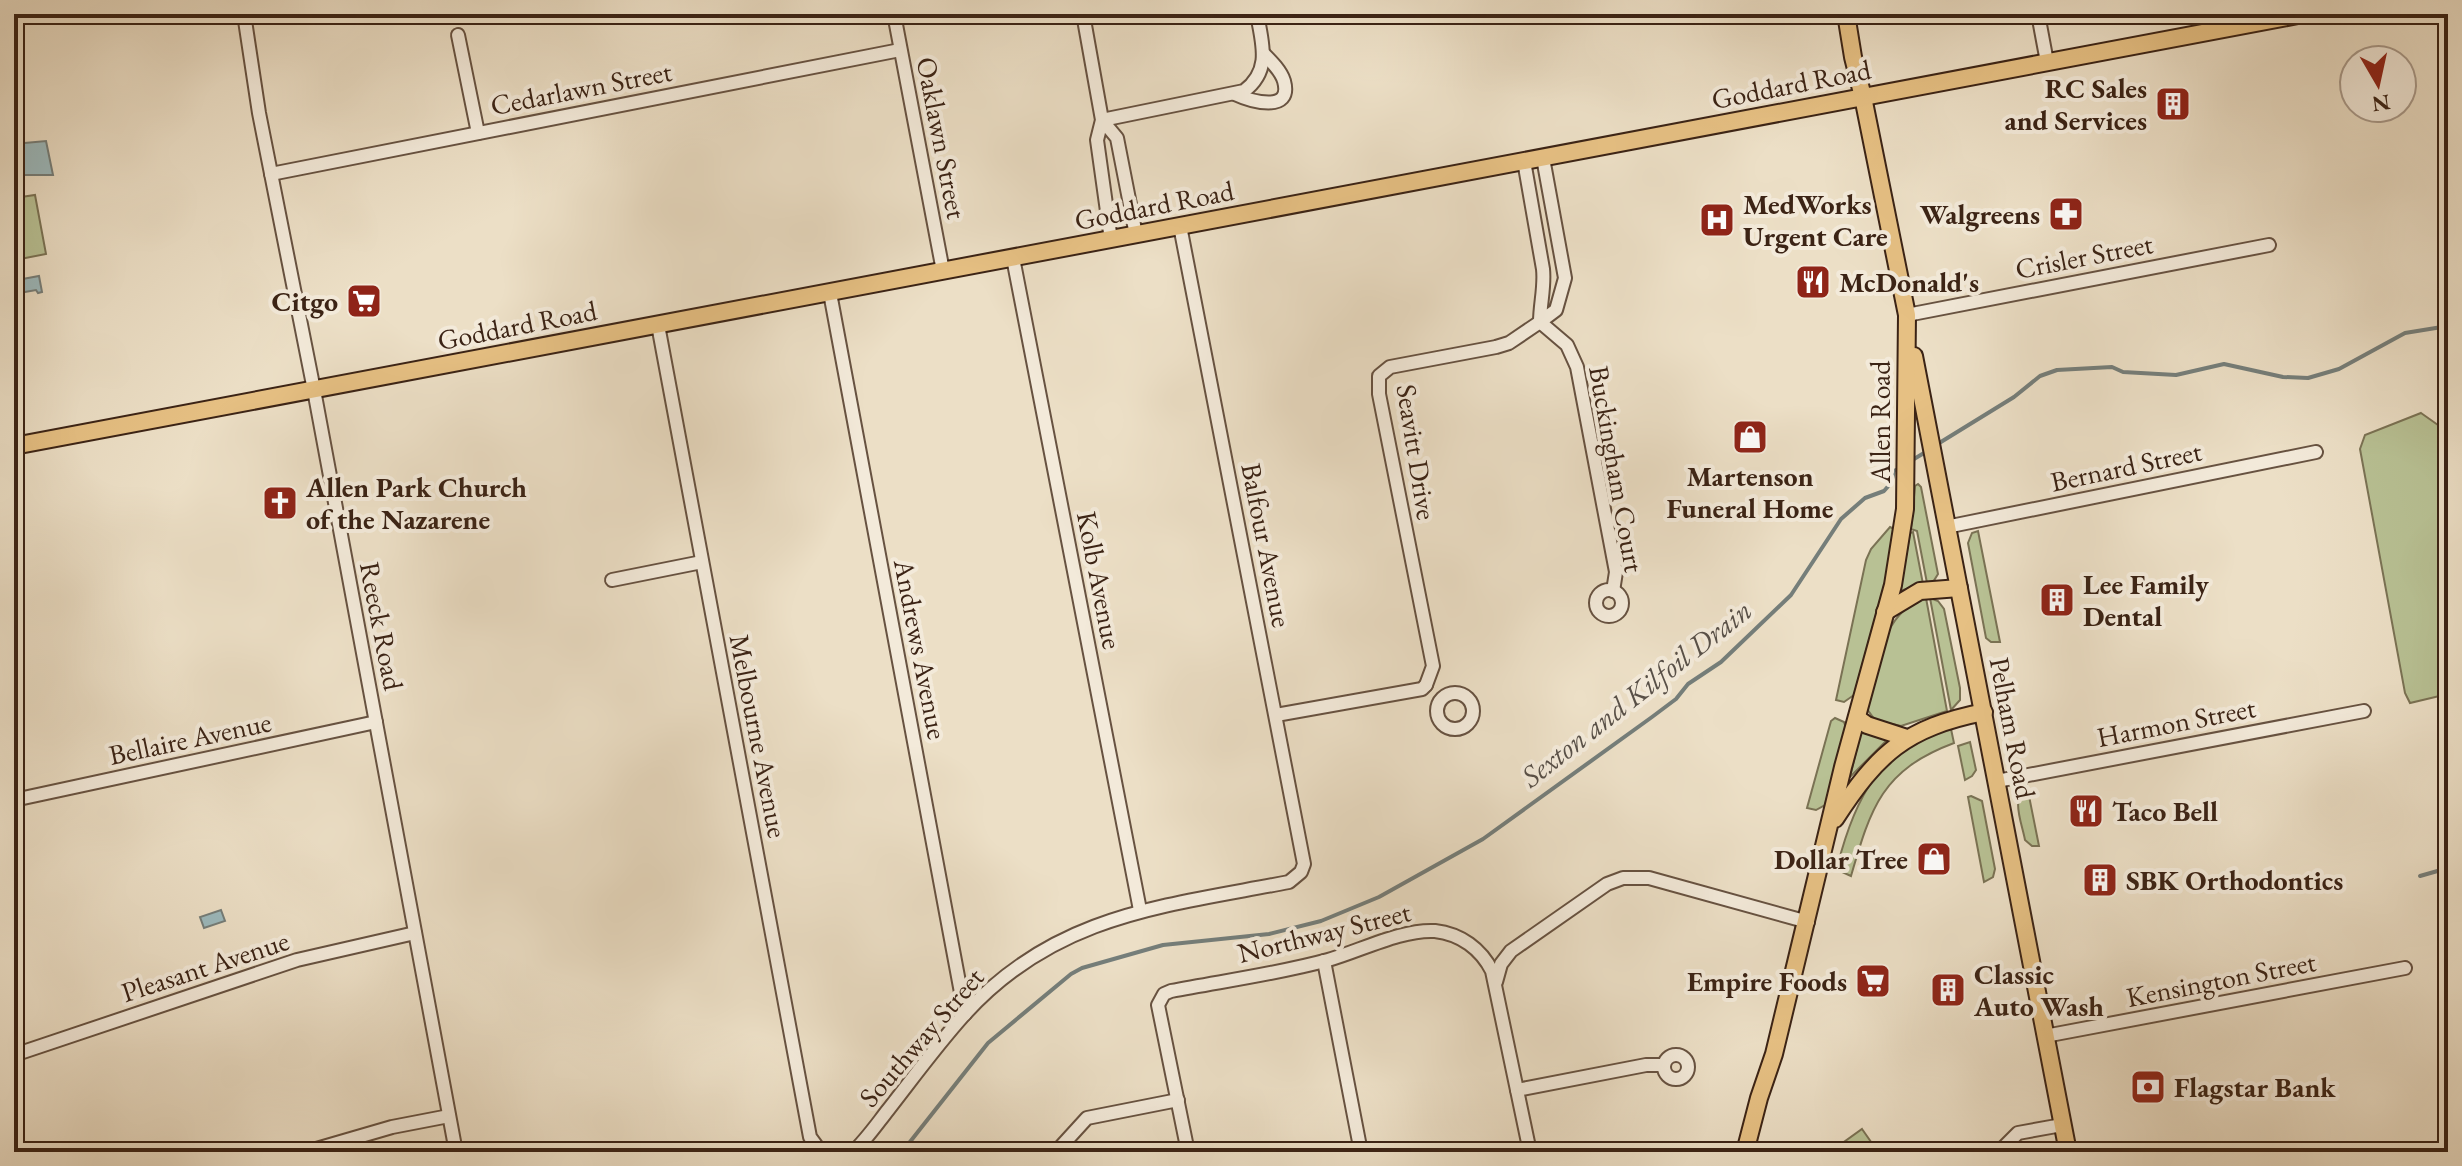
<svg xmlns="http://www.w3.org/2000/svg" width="2462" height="1166" font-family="'EB Garamond',serif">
	<rect width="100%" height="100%" fill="#ecdfc6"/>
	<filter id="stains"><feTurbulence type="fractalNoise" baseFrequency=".0025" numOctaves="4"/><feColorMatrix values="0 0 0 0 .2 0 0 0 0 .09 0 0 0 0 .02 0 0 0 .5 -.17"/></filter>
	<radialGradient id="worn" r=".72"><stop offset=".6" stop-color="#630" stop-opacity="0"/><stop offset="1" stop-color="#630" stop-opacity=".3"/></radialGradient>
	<g fill="#b8c194" stroke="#7a7254" stroke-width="2">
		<path d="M35,195L46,254L15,260L14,198Z"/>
		<path d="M2421,413L2438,425L2448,476V694L2410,703L2405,693L2360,449L2365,435Z"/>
		<path d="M1918,484L1921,487L1938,574L1933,582L1927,583L1917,531L1911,529L1915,486Z"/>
		<path d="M1890,527L1896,530L1888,571L1854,695L1844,702L1836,700L1866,560L1871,549Z"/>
		<path d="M1978,531L2000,642H1991L1986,638L1968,543L1972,533Z"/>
		<path d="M1913,532L1923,584L1900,591L1910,533Z"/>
		<path d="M1926,598L1947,711L1901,726L1875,720L1867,709C1877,669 1880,612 1926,598Z"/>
		<path d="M1930,598L1938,601L1944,609L1960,688V700L1951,710Z"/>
		<path d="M1835,718L1844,722L1846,728L1825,805L1816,810L1807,808L1831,721Z"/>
		<path d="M1951,729L1954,743C1882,770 1871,807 1851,876L1842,872L1838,864C1853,805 1881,740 1951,729Z"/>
		<path d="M1861,731L1886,739V741L1850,777Z"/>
		<path d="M1970,742L1976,770L1972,776L1965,780L1958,746Z"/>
		<path d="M2027,786L2039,846H2032L2025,840C2022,823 2010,798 2027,786Z"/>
		<path d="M1971,796L1982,801L1995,869L1993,877L1984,882L1968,797Z"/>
		<path d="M1862,1129L1876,1149L1872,1152H1830Z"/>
	</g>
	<g fill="#9cbabe" stroke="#757e7a" stroke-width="2">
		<path d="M46,141L53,175H14V144Z"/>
		<path d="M39,276L42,292L38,293L36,290L19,293L17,280Z"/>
		<path d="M221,910L225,921L204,928L200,917Z"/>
	</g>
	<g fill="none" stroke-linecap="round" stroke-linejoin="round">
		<g stroke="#757e7a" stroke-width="4">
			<path d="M1936,445L2014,397L2040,376L2057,370L2112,367L2123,372L2176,375L2224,364L2283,377L2308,378L2339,369L2405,333L2448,326"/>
			<path d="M1909,462L1929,450"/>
			<path d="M2420,876L2448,868"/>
			<path d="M902,1152L988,1043L1071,974L1082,968L1163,945L1269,934L1321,921L1379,897L1483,839L1652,717L1676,699L1688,684L1721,662L1791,595L1841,519L1865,498L1884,491L1891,483L1894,471L1902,467"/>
		</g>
		<defs>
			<g id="minor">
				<path d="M244,14L259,113L314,390L456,1152"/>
				<path d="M894,14L943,271"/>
				<path d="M1083,14L1102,120L1097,140L1111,240"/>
				<path d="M2038,14L2047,62"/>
				<path d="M458,35L478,133"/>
				<path d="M1235,94C1250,101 1293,114 1284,81C1281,71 1271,61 1264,54"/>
				<path d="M1102,120L1244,91C1272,70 1262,43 1257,14"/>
				<path d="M1102,120L1117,138L1136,235"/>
				<path d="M1524,161L1543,269C1545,287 1540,304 1540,322L1556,310L1565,278L1543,158"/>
				<path d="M271,174L900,50"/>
				<path d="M1013,258L1140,910"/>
				<path d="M830,293L965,1014"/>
				<path d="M1907,315L2269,245"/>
				<path d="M658,325L810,1137L821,1152"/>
				<path d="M1946,527L2316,452"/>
				<path d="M612,580L702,562"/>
				<circle cx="1609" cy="603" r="13"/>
				<path d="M1426,685L1433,666L1379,394V376L1390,367L1496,347L1509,343L1540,322L1567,345L1577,367L1616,572L1613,591"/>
				<circle cx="1455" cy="711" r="18"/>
				<path d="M1276,715L1422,689L1426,685"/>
				<path d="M1997,781L2364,711"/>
				<path d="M14,800L376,722"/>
				<path d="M1324,961L1361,1152"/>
				<path d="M1496,982L1501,964L1511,951L1607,884L1623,878H1649L1808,922"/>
				<path d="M2045,1036L2405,968"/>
				<path d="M14,1055L297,960L415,933"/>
				<circle cx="1676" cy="1067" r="12"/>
				<path d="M1517,1090L1646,1065H1664"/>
				<path d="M306,1152L392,1127L449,1116"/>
				<path d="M853,1152C866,1140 877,1124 888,1110C913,1078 937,1045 964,1015C1055,914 1165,906 1289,882L1301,872L1304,864L1180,226"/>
				<path d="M1056,1152L1087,1118L1178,1100"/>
				<path d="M1188,1152L1158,1005L1164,994L1171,991C1223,981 1277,974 1328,960C1360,951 1402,929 1435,931C1461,934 1481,949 1492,971L1530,1152"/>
				<path d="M1999,1152L2018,1133L2062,1125"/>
			</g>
			<g id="major">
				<path d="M1914,356L2068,1152"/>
				<path d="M14,446L2303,14"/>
				<path d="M1885,612L1920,591L1959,588"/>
				<path d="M1857,718L1867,725L1907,738"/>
				<path d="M1835,819C1878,753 1905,728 1984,712"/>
				<path d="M1745,1152L1759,1098L1774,1054L1843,767L1893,585L1905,509L1907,315L1863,97L1853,57L1846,14"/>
			</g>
		</defs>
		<use href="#minor" stroke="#675241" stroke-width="16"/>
		<use href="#major" stroke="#3b2315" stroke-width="20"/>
		<use href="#minor" stroke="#f3eada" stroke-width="12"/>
		<use href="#major" stroke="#e6c083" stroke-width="16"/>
	</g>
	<defs>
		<symbol id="building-square" viewBox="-11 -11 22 22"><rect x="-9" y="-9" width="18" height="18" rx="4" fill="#8f2418" stroke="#f3eada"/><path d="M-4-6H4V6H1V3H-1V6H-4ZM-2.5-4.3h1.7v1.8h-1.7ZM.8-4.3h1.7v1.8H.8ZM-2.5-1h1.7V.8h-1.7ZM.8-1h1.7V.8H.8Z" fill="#fff"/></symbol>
		<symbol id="pharmacy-square" viewBox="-11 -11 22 22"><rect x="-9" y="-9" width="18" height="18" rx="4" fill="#8f2418" stroke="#f3eada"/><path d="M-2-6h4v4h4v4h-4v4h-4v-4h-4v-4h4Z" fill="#fff"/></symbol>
		<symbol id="hospital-square" viewBox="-11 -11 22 22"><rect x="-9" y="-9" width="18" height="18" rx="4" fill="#8f2418" stroke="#f3eada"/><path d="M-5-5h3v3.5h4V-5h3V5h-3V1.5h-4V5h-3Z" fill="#fff"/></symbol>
		<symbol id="restaurant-square" viewBox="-11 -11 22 22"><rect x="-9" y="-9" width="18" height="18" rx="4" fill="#8f2418" stroke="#f3eada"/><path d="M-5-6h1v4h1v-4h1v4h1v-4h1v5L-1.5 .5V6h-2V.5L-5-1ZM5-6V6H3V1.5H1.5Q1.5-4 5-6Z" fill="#fff"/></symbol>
		<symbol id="supermarket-square" viewBox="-11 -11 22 22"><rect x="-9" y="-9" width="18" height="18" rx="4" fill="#8f2418" stroke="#f3eada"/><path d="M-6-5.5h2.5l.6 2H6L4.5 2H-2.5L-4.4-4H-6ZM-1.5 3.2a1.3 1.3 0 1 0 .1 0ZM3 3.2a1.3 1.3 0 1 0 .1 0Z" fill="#fff"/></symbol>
		<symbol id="shop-square" viewBox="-11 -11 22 22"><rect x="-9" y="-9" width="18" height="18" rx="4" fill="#8f2418" stroke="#f3eada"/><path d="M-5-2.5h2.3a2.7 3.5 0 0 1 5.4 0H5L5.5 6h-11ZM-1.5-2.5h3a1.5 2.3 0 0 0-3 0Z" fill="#fff"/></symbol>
		<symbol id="church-square" viewBox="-11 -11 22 22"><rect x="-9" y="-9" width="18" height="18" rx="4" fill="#8f2418" stroke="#f3eada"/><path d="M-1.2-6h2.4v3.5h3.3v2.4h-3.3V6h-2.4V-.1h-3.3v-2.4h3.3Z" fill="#fff"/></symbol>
		<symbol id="bank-square" viewBox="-11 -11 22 22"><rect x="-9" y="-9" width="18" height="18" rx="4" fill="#8f2418" stroke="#f3eada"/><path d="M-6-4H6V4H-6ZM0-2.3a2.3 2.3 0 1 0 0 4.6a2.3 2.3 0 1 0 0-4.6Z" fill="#fff"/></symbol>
	</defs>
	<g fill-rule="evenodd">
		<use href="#building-square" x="2153" y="84" width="40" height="40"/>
		<use href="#pharmacy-square" x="2046" y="194" width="40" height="40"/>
		<use href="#hospital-square" x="1697" y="200" width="40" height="40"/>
		<use href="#restaurant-square" x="1793" y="262" width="40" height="40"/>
		<use href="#supermarket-square" x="344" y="281" width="40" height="40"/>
		<use href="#shop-square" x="1730" y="417" width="40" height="40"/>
		<use href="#church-square" x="260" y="483" width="40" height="40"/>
		<use href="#building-square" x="2037" y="580" width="40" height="40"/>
		<use href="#restaurant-square" x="2066" y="791" width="40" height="40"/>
		<use href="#shop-square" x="1914" y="839" width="40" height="40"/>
		<use href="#building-square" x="2080" y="860" width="40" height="40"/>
		<use href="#supermarket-square" x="1853" y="961" width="40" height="40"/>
		<use href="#building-square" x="1928" y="970" width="40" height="40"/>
		<use href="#bank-square" x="2128" y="1067" width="40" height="40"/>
	</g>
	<g text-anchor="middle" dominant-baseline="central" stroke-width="8" stroke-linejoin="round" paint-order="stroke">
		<g font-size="28" fill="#3b2315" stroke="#f3eada">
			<text transform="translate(1791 84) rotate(-11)">Goddard Road</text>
			<text transform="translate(581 88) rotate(-11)">Cedarlawn Street</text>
			<text transform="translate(942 138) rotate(79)">Oaklawn Street</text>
			<text transform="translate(1154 205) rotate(-11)">Goddard Road</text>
			<text transform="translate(2084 256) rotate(-11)">Crisler Street</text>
			<text transform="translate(517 325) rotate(-11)">Goddard Road</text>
			<text transform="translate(1880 422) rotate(-90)">Allen Road</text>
			<text transform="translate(1417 452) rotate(81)">Seavitt Drive</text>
			<text transform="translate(2126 466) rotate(-12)">Bernard Street</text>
			<text transform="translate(1617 469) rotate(80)">Buckingham Court</text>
			<text transform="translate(1267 545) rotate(79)">Balfour Avenue</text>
			<text transform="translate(1100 580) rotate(79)">Kolb Avenue</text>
			<text transform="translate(382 626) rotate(79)">Reeck Road</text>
			<text transform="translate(921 649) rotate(79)">Andrews Avenue</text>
			<text transform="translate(2176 722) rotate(-11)">Harmon Street</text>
			<text transform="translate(2013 728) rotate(79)">Pelham Road</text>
			<text transform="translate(759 736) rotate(79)">Melbourne Avenue</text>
			<text transform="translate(190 738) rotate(-12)">Bellaire Avenue</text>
			<text transform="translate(1324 932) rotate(-14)">Northway Street</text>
			<text transform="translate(205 966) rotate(-18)">Pleasant Avenue</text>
			<text transform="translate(2221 979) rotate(-11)">Kensington Street</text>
			<text transform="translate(921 1037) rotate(-49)">Southway Street</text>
		</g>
		<g font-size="28" font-weight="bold" fill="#3b2315" stroke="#f3eada" text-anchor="start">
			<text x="2147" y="88" text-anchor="end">RC Sales<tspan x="2147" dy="32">and Services</tspan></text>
			<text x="1743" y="204">MedWorks<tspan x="1743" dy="32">Urgent Care</tspan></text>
			<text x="2040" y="214" text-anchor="end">Walgreens</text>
			<text x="1839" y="282">McDonald's</text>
			<text x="338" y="301" text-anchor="end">Citgo</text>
			<text x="1750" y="476" text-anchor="middle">Martenson<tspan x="1750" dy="32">Funeral Home</tspan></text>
			<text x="306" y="487">Allen Park Church<tspan x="306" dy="32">of the Nazarene</tspan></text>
			<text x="2083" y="584">Lee Family<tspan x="2083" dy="32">Dental</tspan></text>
			<text x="2112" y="811">Taco Bell</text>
			<text x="1908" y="859" text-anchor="end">Dollar Tree</text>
			<text x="2126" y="880">SBK Orthodontics</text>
			<text x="1974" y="974">Classic<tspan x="1974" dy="32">Auto Wash</tspan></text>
			<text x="1847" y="981" text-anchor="end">Empire Foods</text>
			<text x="2174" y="1087">Flagstar Bank</text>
		</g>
		<g font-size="30" font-style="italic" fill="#585048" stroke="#f3eada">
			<text transform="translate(1636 693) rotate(-38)">Sexton and Kilfoil Drain</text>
		</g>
	</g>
	<rect width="2462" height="1166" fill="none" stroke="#ecdfc6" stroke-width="48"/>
	<rect x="16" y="16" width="2430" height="1134" fill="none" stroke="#3b2315" stroke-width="4"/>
	<rect x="24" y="24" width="2414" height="1118" fill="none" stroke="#3b2315" stroke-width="2"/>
	<g transform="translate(2378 84) rotate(171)"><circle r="38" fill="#f3eada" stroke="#a99a8b" stroke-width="2"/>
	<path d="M0-6L14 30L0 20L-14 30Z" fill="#8f2418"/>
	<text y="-12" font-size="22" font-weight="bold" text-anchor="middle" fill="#3b2315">N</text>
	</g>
	<rect width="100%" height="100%" filter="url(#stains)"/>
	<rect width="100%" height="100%" fill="url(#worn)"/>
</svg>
